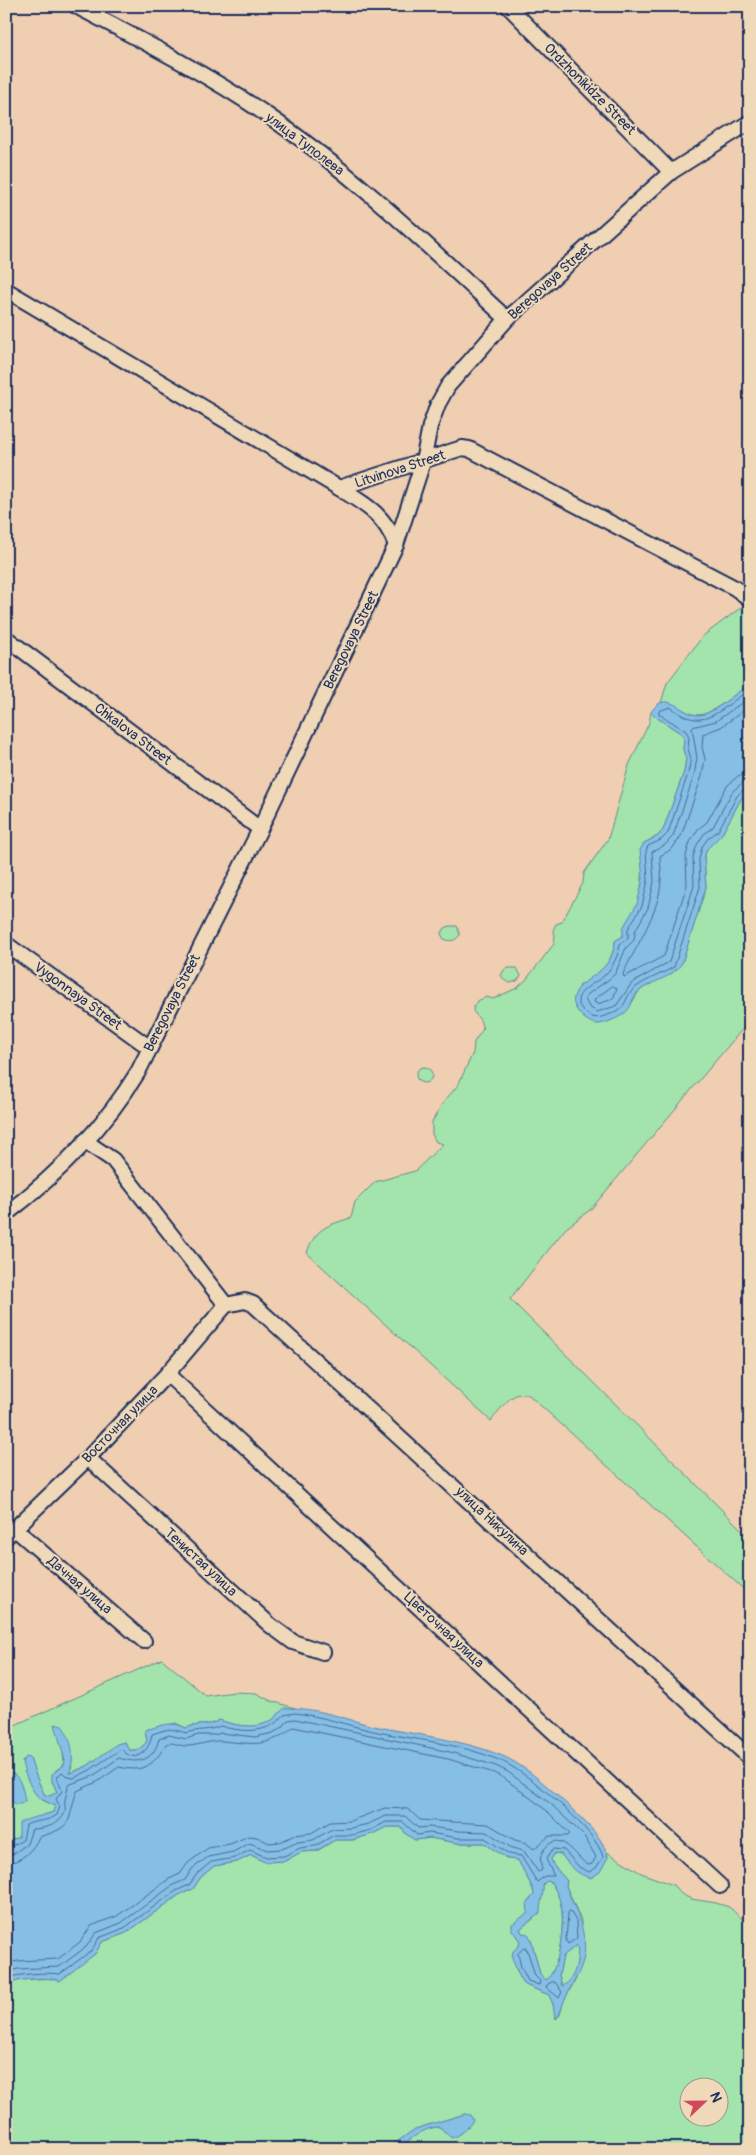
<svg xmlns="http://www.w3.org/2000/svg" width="756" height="2155" font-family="Pangolin,sans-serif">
	<rect width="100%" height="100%" fill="#efceb2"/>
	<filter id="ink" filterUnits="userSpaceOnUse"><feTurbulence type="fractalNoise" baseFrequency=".02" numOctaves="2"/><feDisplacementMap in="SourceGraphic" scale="10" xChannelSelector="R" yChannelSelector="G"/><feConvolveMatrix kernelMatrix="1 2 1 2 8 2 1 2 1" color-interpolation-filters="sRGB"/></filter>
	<g filter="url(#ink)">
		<g fill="#a3e4ad" stroke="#5f8a86" fill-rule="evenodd">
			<path d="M743,606L750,608V685C736,691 713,715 698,715C683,714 678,701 661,703L667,683L703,636Z"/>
			<path d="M651,712L656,717L682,734L684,738L683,750L686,758L684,772L663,830L658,836L644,843C642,863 644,885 637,905C632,916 623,923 623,936L615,941C613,964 597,975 579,986L630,1006L639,991L682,963L706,887L704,858L707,849L722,834L741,799L750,789V1020L591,1209L565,1229L510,1299L750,1538V1595L529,1395C512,1388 500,1410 491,1421L307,1253C315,1228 328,1225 351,1218L355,1202L375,1182L415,1171L443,1144L436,1142L432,1134V1122L442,1104L458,1085L473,1053L474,1042L483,1029L480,1020L473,1011C474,1002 478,1000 487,997L493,999L517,988L526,980L554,944L555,935L553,930L556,924L562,922L583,883L584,873L608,839L629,765L649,723Z"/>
			<path d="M450,926H457L460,935C455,941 451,942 444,939L441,934L445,928Z"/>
			<path d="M510,968H517L521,976L517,981L510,983L504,980L501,975L505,969Z"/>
			<circle cx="424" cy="1075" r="8"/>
			<path d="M162,1659L206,1696L234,1692L256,1693L271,1701L295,1708C276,1709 282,1715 269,1722C254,1730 234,1725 219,1720C209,1727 197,1723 186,1728L176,1723L145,1730L147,1741C142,1748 138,1751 129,1750L125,1742L118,1744L87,1766L68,1774L72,1767L63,1752L64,1765L56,1770L52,1781L57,1792L50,1796L45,1795C41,1789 32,1767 30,1758L24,1772C31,1780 31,1792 41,1799C45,1802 50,1803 55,1806L53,1812L36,1818L20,1828L19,1837L11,1840L6,1846V1729Z"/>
			<path d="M387,1827H401L406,1834L415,1840L430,1838L457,1843H484L508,1859L518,1860L533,1889L534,1895L528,1913L523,1917L516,1936L520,1941L516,1969L523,1984L549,1995L553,2004L556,2019L560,2015L564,2000L576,1979L581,1931V1920L566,1886L567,1881L553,1865L551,1859L555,1853L561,1854L567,1862L608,1857L607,1852L641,1873L673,1885L681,1894L691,1899L716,1903L729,1907L750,1926V2149H394C408,2139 423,2127 440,2127L446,2134L465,2114L415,2129L387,2149H6V1985L20,1980L53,1978L95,1954L102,1942L126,1933L179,1895L193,1889L201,1877L214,1866L237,1862L251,1855L265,1862L285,1861L301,1852L317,1851L335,1840H353L372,1834ZM688,2088H718V2118H688Z"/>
			<path d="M547,1881L551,1882C557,1892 561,1901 562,1912C564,1927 559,1972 546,1980L540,1974L531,1939L522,1933L520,1929C524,1924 529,1923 533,1919C538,1915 543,1890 543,1884Z"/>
			<path d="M578,1944C578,1958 577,1981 562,1986L559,1975L563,1956Z"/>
		</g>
		<g fill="#86bfe5" stroke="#5b85af" fill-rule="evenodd">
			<path d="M750,685V789L741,799L722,834L707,849L704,858L706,887L682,963C672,979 652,980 638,992C632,997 632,1006 627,1011C622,1017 603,1025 596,1024C590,1023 583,1018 580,1014C576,1009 572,1003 574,997C580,975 612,977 615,941L623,936V928L637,904L643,879L640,850L644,843L658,836L663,830L684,772L686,758L683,750L684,738L682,734L656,717L651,712C667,687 682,716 699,715C715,714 735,692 750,685Z"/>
			<path d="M285,1708C315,1707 345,1719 374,1726C416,1735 460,1739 500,1755C526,1765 555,1793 575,1812C588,1825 604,1839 608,1857L600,1872L591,1878C577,1875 569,1865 561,1854L555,1853L551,1859L553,1865L567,1881L566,1886C575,1910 591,1938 582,1964C578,1977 570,1987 565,1999C561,2007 562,2013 555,2019L553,2004L549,1995L523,1984L512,1959L513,1951L519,1946L520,1941L512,1930V1924L528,1913L527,1902L534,1895L533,1889L518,1860L508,1859L484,1843H457L430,1838L415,1840L406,1834L401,1827H387L372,1834L352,1840H335L316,1851L301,1852L285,1861L265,1862L251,1855L237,1862L214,1866L201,1877L193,1889L179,1895L126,1933L102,1942L95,1954L60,1981C49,1976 16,1979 6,1985V1846L11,1840L19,1837V1823C30,1817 41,1817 53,1812L55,1806C50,1803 44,1801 40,1798C31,1792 24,1772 22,1762L26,1757L30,1758C32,1766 41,1789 45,1795L50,1796L57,1792L52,1781V1774L64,1765L65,1761L55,1724L62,1726C73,1740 75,1759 69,1774L87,1766L117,1744L125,1742L129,1750C138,1751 142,1748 147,1741L145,1730C162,1726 169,1720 186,1728C197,1723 209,1727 219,1720C234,1725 255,1730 270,1721C277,1718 279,1712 285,1708ZM547,1881L551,1882C557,1892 561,1901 562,1912C564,1926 559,1972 546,1980L540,1974L531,1939L528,1934L522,1933L520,1929L540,1913C540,1902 544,1894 543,1884ZM577,1945C579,1957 576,1981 562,1986L559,1975L563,1956Z"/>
			<path d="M12,1773C22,1779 23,1791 25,1801L21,1804H15L10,1798L6,1778Z"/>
			<path d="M465,2114L470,2115L473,2120C468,2128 461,2136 451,2138L440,2127C419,2126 406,2149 387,2149L415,2129Z"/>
		</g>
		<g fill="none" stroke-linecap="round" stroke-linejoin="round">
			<g stroke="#466994" stroke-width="1">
				<path d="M750,690C730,700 711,727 687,717C681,715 675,710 670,707L659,711V714L686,731L689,737L688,749L691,758L688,774L668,833L661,840L648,846L646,851L648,880L642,906L628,929V938L620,944C619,954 613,967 605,975C594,985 564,995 586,1013C594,1020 599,1018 608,1015C631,1007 621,999 636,987C647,979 662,974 674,967L700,887L699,859L702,847L708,838L718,831L737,796L745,788L750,787"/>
				<path d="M750,697L716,721L692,727L697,758L694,776L673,836L665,845L652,852L654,882L648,908L635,931L634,940L626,948L615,974L608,980L588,994L585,999L589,1007L597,1012L616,1006L632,983L669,962L694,886L693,857L697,845L704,834L713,827L732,792L742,783L750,781"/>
				<path d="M750,706L721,727L703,734L702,747L705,759L702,776L681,836L672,849L660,856C660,864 662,872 661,880C660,911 636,946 623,974L624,977L664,956L687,885L686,856L690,842L698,829L707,822L727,786L738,776L750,773"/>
				<path d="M613,986L617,988L613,999L598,1004L594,1002L595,999Z"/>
				<path d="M6,1849L23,1840L26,1825C35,1820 47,1822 57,1815L60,1807L56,1799L62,1791L57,1777L62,1772L68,1777L74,1778L90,1770L121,1749C123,1750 124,1753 127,1754C141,1763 151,1745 152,1734C172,1728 167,1728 187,1733C198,1729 210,1731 220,1726C242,1732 268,1735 284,1715L295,1713C321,1716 347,1725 373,1731C415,1740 459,1743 499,1760C525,1770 597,1830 603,1857L596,1868L589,1872L579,1867L564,1850L553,1849L546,1859L554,1876H545L537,1882L521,1856L509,1854L485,1838H458L430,1833L417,1835L403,1822H386L371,1830L352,1835H334L315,1846L300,1848L284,1856L266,1857L250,1850L235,1858L211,1862L197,1874L189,1885L176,1891L124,1928L99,1938L91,1951L60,1974C45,1972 21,1974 6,1978"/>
				<path d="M6,1855L13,1854L27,1844L32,1829C44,1829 61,1825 65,1812C66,1808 64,1804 65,1800C66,1795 68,1790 68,1785L93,1776L119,1758C138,1764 153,1762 159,1739L169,1735L186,1739L198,1735H214L221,1733L255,1737L273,1733L283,1727L288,1720L295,1719L450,1752L496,1766L508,1772L551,1804L584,1836L596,1857L592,1864L588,1865C576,1858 562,1829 546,1847C539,1855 540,1861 542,1870L538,1872L524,1851L512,1848L487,1832L458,1831L430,1827L418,1828L405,1816H386L368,1824L351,1828L332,1829L313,1840L298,1842L282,1849L267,1850L250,1843L233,1852L208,1857L192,1869L185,1880L173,1885L121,1923L96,1933L86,1947L59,1967L18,1969L6,1972"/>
				<path d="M6,1863C22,1862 33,1850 39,1837C76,1826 66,1822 77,1791L97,1782L119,1767C144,1773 154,1765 166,1744C174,1741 180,1747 189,1746C200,1745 212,1740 223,1741C254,1744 268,1748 293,1727L448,1759L494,1773L504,1778L546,1810L570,1834L568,1836H549L534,1849L526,1843L515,1840L488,1824L420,1820L408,1809L385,1808L350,1821L330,1822L311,1833L295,1835L280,1842L269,1843L257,1837L249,1836L230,1844L208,1848L188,1863L180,1874L169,1879L117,1916L91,1926L80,1942L58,1959L18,1961L6,1964"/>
				<path d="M570,1911L576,1921L577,1938L568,1944L566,1941L568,1913Z"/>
				<path d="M524,1948L527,1949L535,1976L540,1981L539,1985L528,1981L521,1967L518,1954Z"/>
				<path d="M552,1982H555L562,1992L559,1998L546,1987L547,1985Z"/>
			</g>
			<defs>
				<g id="street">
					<path d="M76,6C141,40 207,74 267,115C354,174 430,248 507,319"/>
					<path d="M508,6L671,172"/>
					<path d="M6,290L339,488L462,448L469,449L735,588L750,599"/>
					<path d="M339,488C366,505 384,514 396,545"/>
					<path d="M6,638L260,829"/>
					<path d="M6,944L150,1048"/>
					<path d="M85,1141L113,1160L226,1305"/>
					<path d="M6,1214C57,1175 105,1126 138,1072L260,829L396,545L423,462L430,426L438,404L448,386L507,319L671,172L750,122"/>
					<path d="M226,1305L245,1301L253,1304L750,1758"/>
					<path d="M167,1374L720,1886"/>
					<path d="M88,1458L270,1625L293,1642L323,1652"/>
					<path d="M15,1529L144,1641"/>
					<path d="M6,1537L88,1458L167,1374L226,1305"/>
				</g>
			</defs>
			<use href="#street" stroke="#1b2f5e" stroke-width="18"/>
			<use href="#street" stroke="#efd9b8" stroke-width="14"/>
		</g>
	</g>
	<g text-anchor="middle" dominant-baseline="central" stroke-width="4" stroke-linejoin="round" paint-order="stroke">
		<g font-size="14" fill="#1b2f5e" stroke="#efd9b8">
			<text transform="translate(590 89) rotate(45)">Ordzhonikidze Street</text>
			<text transform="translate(305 144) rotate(37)">улица Туполева</text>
			<text transform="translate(550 281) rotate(-42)">Beregovaya Street</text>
			<text transform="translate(400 469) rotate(-18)">Litvinova Street</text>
			<text transform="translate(351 640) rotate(-64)">Beregovaya Street</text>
			<text transform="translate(133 734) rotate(37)">Chkalova Street</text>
			<text transform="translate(78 996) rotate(36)">Vygonnaya Street</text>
			<text transform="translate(172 1003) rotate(-63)">Beregovaya Street</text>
			<text transform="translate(120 1424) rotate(-46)">Восточная улица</text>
			<text transform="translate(492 1521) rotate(43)">улица Никулина</text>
			<text transform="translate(201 1562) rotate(43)">Тенистая улица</text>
			<text transform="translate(80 1585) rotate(41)">Дачная улица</text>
			<text transform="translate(444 1630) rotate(43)">Цветочная улица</text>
		</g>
	</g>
	<rect width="756" height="2155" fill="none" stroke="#efd9b8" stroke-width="25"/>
	<rect x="12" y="12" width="731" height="2130" fill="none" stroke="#1b2f5e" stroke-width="2" filter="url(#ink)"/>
	<g transform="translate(704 2102) rotate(68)"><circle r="24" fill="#efd9b8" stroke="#9a9594"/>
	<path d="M0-4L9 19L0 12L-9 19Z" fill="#d1495b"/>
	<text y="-8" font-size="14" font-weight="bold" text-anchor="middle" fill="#1b2f5e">N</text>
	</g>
</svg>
